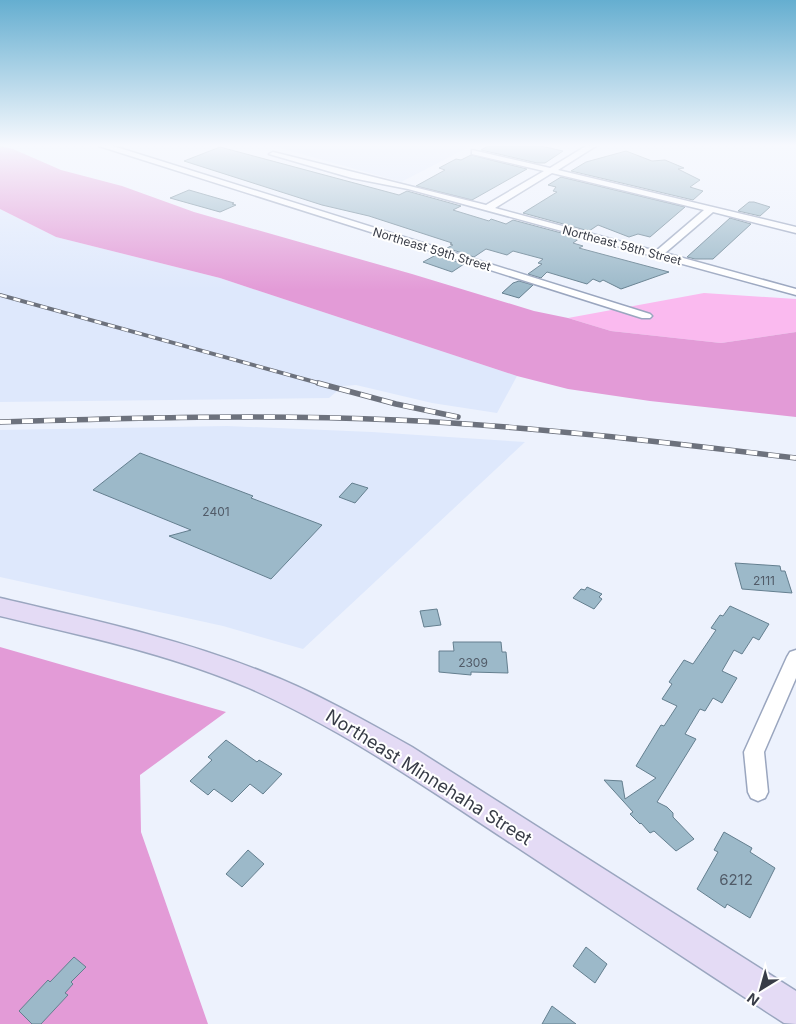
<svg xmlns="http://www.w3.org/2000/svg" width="796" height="1024" font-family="Inter,sans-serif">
	<rect width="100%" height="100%" fill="#edf2fd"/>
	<g fill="#dee8fc">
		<path d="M273,146H471L401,182Z"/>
		<path d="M0,209L56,237L220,278L517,376L497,413L432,403L356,385L343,386L329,398L0,402Z"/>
		<path d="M227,426L372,432L525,442L303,649L223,626L0,577V430Z"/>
	</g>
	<path fill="#fabaef" d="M704,293L796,299V332L721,343L611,331L568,318Z"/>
	<g fill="#e39bd7">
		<path d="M0,146L13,149L61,170L122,186L194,212L412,274L534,311L568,318L611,331L721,343L796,332V417L650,401L568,389L517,376L220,278L56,237L0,209Z"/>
		<path d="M0,647L226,712L140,775L141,832L208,1024H0Z"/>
	</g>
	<g fill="#9cb9c9" stroke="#647f8f">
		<path d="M488,146H541L563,151L545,163H537L481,150Z"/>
		<path d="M220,147L399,195L407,191L461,206L453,210L489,221L491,219L506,224L513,220L580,238L573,243L583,246L579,248L669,272L621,289L603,280L600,282L593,279L587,284L547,272L541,278L528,274L542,264L538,263L543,259L513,251L507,255L486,249L474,257L447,248L453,245L450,244L452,243L369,216L322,205L184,161Z"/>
		<path d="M626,151L652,161L665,160L684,168L678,169L700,180L690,187L703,191L693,200L571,171L586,162Z"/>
		<path d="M471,155L527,169L472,200L416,186L445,170L439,168L456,159L461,160Z"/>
		<path d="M561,177L685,207L650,237L638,234L629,237L598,225L589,231L523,213L557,192L553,191L556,187L548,185Z"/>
		<path d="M189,190L234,203L232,204L236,205L220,212L170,198Z"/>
		<path d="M749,202H754L770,207L760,216L738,211Z"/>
		<path d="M730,218L751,224L713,259H695L687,257Z"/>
		<path d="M436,255L464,264L452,272L423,262Z"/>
		<path d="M519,281L533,285L519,298L502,293L513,283Z"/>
		<path d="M140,453L253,496L251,498L322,525L271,579L169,536L191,530L93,490Z"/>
		<path d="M352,483L368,488L355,503L339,497Z"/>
		<path d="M735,563L780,566L781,571H785L792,593L742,589Z"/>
		<path d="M587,587L602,594L599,597L602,599L594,609L573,598L581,589L585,590Z"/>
		<path d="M730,606L769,624L759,640L753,637L742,654L734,650L722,671L737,678L722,703L713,698L705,711L700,709L685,734L696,739L657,802L667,807L673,813V817L694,839L676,851L654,831L650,833L641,823L640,824L630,814L633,812L604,780L622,781L625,799L656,778L636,766L661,725L664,726L677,706L662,699L672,684L669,682L684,660L693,664L716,630L711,628L720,615L723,616Z"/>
		<path d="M437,609L441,625L424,627L420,611Z"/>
		<path d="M453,642H501L502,652H506L508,673L471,672V675L439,672V651H454Z"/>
		<path d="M226,740L257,762L259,760L282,774L263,794L250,784L232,802L214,789L208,795L190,781L212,760L208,757Z"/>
		<path d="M724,832L752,848L750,852L775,868L750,918L727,904L725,908L697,889L718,852L714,850Z"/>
		<path d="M248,850L264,864L242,887L226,874Z"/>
		<path d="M586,947L607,964L595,983L573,966Z"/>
		<path d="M74,957L86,967L71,982L73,984L65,993L68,995L41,1024H32L19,1011L48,980L50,982Z"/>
		<path d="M552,1006L576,1024H542Z"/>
	</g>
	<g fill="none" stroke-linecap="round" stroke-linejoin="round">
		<defs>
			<g id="street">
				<path d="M99,146H113L650,314L652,316L650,318H642Z"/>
				<path d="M586,146H596L558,170L796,227V233L713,212L665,253L796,289V295L408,189L352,178L269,154L273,152L486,205L544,171L472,154V150L550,168ZM552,173L704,210L656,251L495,208Z"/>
				<path d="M796,650V678L764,752L768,792L765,798L758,801L751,798L748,792L744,752L787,657L790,652Z"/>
			</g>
			<path id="secondary" d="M0,598C89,619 178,638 263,672C315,692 364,720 412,747L796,991V1024L784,1023C690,962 597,900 503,838C421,784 340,728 249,688C170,654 84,636 0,616Z"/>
		</defs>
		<use href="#street" stroke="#9aa6bf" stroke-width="3"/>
		<use href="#secondary" stroke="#9aa6bf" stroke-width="3"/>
		<use href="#street" fill="#fff" fill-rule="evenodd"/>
		<use href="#secondary" fill="#e4dbf5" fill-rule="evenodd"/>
		<defs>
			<path id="rail-far1" d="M0,295L322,384"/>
			<g id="rail">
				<path d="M318,383L396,404L458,417"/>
				<path d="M0,422C132,418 264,414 397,420C530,426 663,442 796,458"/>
			</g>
		</defs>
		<use href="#rail-far1" stroke="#6d727d" stroke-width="4"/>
		<use href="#rail" stroke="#6d727d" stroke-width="5.5"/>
		<use href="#rail-far1" stroke="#fff" stroke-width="2.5" stroke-dasharray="7" stroke-linecap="butt"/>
		<use href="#rail" stroke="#fff" stroke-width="4" stroke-dasharray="11" stroke-linecap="butt"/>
	</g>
	<linearGradient id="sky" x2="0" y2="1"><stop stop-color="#65aed0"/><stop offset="0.5" stop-color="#f7f9fe"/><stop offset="1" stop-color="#f7f9fe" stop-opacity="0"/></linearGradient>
	<rect width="796" height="290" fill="url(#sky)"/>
	<g text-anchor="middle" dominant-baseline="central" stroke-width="4" stroke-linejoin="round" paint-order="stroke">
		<g font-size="12" fill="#383c47" stroke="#fff">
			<text transform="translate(622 245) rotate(15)">Northeast 58th Street</text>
			<text transform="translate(432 249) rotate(17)">Northeast 59th Street</text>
		</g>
		<g font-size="12" fill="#515b68">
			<text x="216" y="511">2401</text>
			<text x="764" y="580">2111</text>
			<text x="473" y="662">2309</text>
		</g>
		<g font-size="15" fill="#515b68">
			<text x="736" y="879">6212</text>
		</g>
		<g font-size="18" fill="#383c47" stroke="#fff">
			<text transform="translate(429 777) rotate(32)">Northeast Minnehaha Street</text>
		</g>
	</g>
	<g transform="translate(761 989) rotate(217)" stroke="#ffffff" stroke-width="4" paint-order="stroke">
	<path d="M0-4L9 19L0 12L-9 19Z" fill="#383c47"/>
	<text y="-8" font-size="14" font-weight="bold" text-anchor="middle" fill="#383c47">N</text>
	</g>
</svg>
